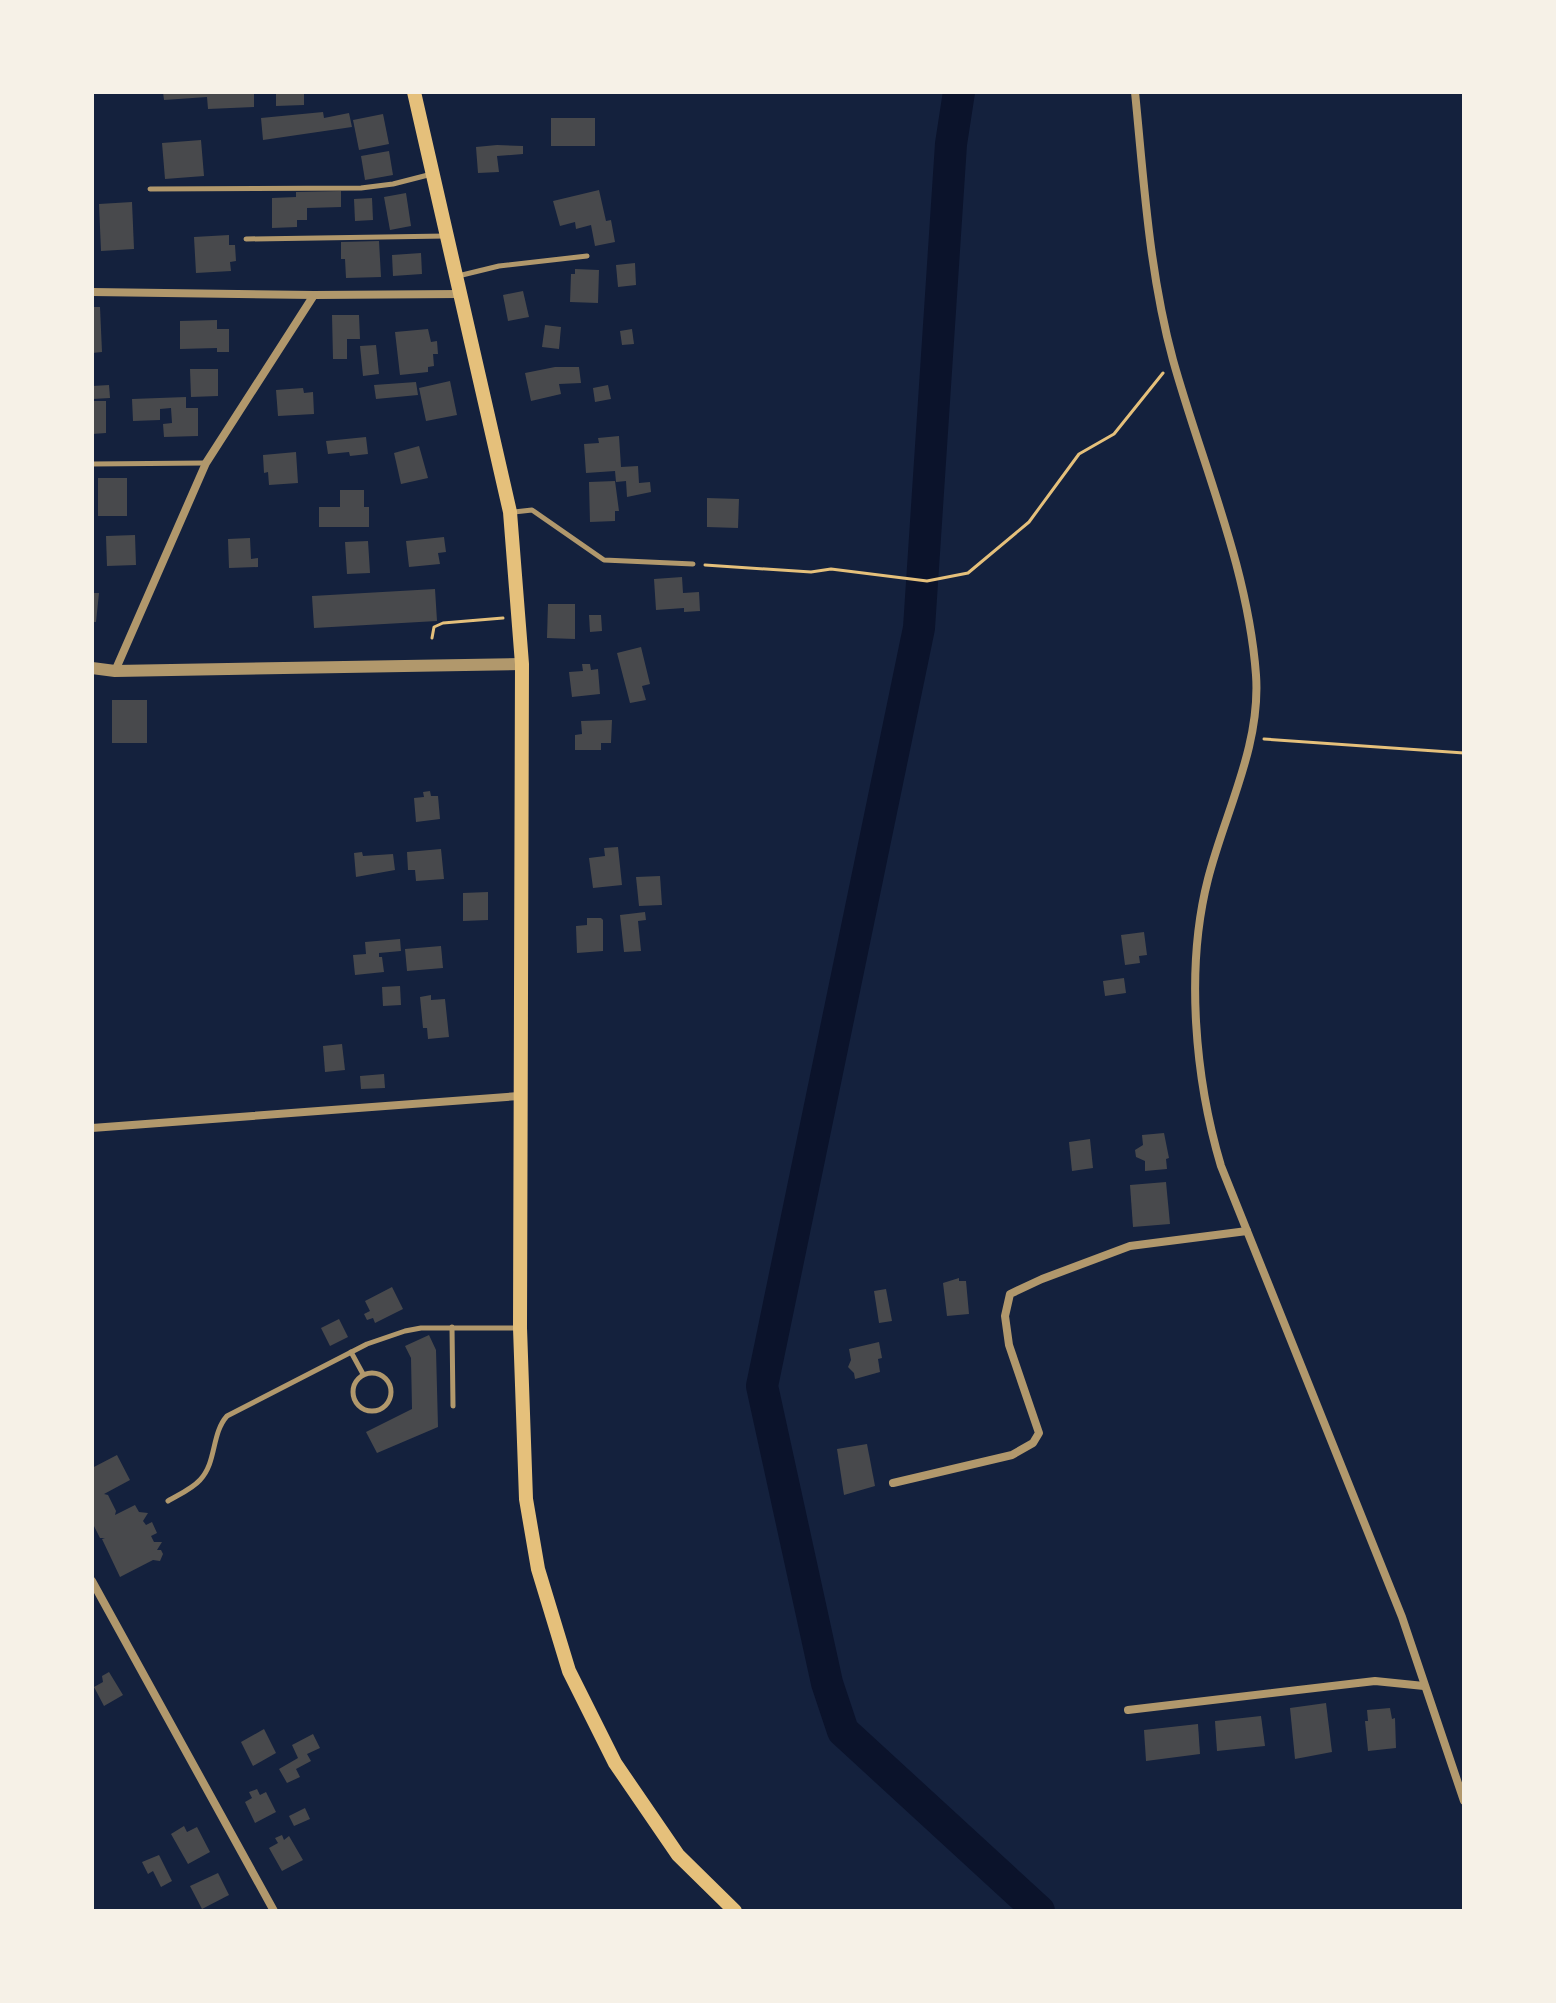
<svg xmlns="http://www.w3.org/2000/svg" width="1556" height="2003" font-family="'Roboto Condensed',sans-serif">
	<rect width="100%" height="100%" fill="#14213d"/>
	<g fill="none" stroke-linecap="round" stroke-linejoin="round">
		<path stroke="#0b132b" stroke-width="32" d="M959,92L951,144L919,628L762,1386L827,1683L843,1731L1039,1911"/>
	</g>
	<g fill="#48494c">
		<path d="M163,92L254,94V107L208,109L207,97L164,100Z"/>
		<path d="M276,92H304V105L276,106Z"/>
		<path d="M323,112L324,118L349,113L352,127L263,140L261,118Z"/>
		<path d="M383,114L389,144L359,150L353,120Z"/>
		<rect x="551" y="118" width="44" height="28"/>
		<path d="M201,140L204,176L165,179L162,143Z"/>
		<path d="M497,145L523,146V154L497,156L499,172L478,173L476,147Z"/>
		<path d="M389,151L393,175L365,180L361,156Z"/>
		<path d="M599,190L606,221L611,220L615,242L595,246L591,225L576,229L575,222L560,226L553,201Z"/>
		<path d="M341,191V207L307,208V220H297V227L272,228V198L296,197V192Z"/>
		<path d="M406,193L411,226L390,230L384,197Z"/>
		<path d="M372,198L373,220L355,221L354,199Z"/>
		<path d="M132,202L134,249L101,251L99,204Z"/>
		<path d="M229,235V245H235L236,261L230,262L231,271L196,273L194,237Z"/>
		<path d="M379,241L381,277L346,278L345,259H341V242Z"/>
		<path d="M421,253L422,274L393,276L392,255Z"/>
		<path d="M635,263L636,285L618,287L616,265Z"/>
		<path d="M575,269L599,270L598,303L570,302L571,274H575Z"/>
		<path d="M523,291L529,317L508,321L503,295Z"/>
		<path d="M92,307H100L102,352L92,353Z"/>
		<path d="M332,315H359L360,339H347V359H333Z"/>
		<path d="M217,320V329H229V352H217V348L180,349V321Z"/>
		<path d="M545,325L561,327L559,349L542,347Z"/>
		<path d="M428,329L431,342L437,341L438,354H433L434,366L428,367V372L400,375L395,332Z"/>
		<path d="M632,329L634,344L622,345L620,331Z"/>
		<path d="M376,345L379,374L363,376L360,346Z"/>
		<path d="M555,367H579L581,383L559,384L561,394L531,401L525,373Z"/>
		<path d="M190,369H218V396L191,397Z"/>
		<path d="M450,381L457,415L426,421L419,388Z"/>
		<path d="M416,382L418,395L376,399L374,385Z"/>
		<path d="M109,385L110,398L92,399V386Z"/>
		<path d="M608,385L611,399L595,402L593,388Z"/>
		<path d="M303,388L304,393L313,392L314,414L278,416L276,390Z"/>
		<path d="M186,397V408H198V436L164,437L163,424L172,423L171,408L160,409V420L133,421L132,399Z"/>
		<path d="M92,401H106V433L92,434Z"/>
		<path d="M619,436L621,467L638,466L639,483L650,482L651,492L627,497L626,481L616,482L615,471L586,473L584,444L599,443L598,438Z"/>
		<path d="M366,437L368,454L350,456L349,452L328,454L326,441Z"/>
		<path d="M419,446L428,478L401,484L394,453Z"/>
		<path d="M296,452L298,483L269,485L268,472L264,473L263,455Z"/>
		<rect x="98" y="478" width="29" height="38"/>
		<path d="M615,481L619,511H615V521L590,522L589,482Z"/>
		<path d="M340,490H364V507H369V527H319V507H340Z"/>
		<path d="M707,498L739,499L738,528L707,527Z"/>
		<path d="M135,535L136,565L107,566L106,536Z"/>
		<path d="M444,537L446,552L438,553L440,564L409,567L406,541Z"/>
		<path d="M250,538L251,559L258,558V567L229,568L228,539Z"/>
		<path d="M368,541L370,573L347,574L345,542Z"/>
		<path d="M682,577L683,593L699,592L700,611L684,612V608L656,610L654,579Z"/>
		<path d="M435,589L437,621L314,628L312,596Z"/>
		<path d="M92,593H99L96,622H92Z"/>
		<path d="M548,604H575V639L547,638Z"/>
		<path d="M589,615H601L602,631L590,632Z"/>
		<path d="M641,647L650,684L642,686L646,700L630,703L617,653Z"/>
		<path d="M582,664H590L591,670L598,669L600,694L572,697L569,672L583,671Z"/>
		<rect x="112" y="700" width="35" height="43"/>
		<path d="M612,720L611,743H601V750H575V735L582,734L581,721Z"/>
		<path d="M430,791L431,796H438L440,819L416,822L414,798L424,797L423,792Z"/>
		<path d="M618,847L622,885L593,888L589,858L605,856L604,848Z"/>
		<path d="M441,849L444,879L416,881L415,870H408L407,852Z"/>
		<path d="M362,852L363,856L393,854L395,870L356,877L354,853Z"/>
		<path d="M660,876L662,905L639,906L636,877Z"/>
		<path d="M488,892V920L463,921V893Z"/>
		<path d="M645,912L646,920L638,921L641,951L624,952L620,915Z"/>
		<path d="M587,918H601L603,920V951L577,953L576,926L587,925Z"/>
		<path d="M1144,932L1147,955L1139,956L1140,963L1125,965L1121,935Z"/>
		<path d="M400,939L401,951L379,953V957H382L384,972L355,975L353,955L366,954L365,942Z"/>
		<path d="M441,946L443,968L407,971L405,949Z"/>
		<path d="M1124,978L1126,993L1105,996L1103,981Z"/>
		<path d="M400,986L401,1005L383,1006L382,987Z"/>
		<path d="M431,995V1000L445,999L449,1037L428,1039L427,1028H423L420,997Z"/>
		<path d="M342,1044L345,1070L325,1072L323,1046Z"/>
		<path d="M384,1074L385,1088L361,1089L360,1076Z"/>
		<path d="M1164,1133L1169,1158L1166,1159L1167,1169L1145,1171V1161L1136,1157L1135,1150L1143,1145L1142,1135Z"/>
		<path d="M1090,1139L1093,1168L1072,1171L1069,1142Z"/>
		<path d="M1166,1182L1170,1224L1133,1227L1130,1185Z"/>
		<path d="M959,1278V1281H966L969,1314L947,1316L943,1283Z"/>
		<path d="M392,1287L403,1309L375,1323L373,1318L367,1320L364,1314L370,1311L365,1301Z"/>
		<path d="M886,1289L892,1321L879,1323L874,1291Z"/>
		<path d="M339,1319L348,1337L330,1346L321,1328Z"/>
		<path d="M429,1335L436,1350L438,1427L377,1453L366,1432L412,1409L411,1358L405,1346Z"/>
		<path d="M879,1342L882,1358L878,1359L880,1372L855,1379L854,1373L848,1367L851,1360L849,1349Z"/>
		<path d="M867,1444L875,1486L844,1495L837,1449Z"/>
		<path d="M117,1455L130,1480L104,1494L108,1495L116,1511L115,1515L135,1505L139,1512L148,1513L143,1521L146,1525L152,1522L157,1533L151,1536L154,1542H162L157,1550H161L163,1554L160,1561L153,1560L120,1577L102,1539L105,1538H100L92,1522V1468Z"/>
		<path d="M109,1672L123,1695L104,1706L94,1687L103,1682L102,1676Z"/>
		<path d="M1326,1703L1332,1752L1295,1759L1290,1708Z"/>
		<path d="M1390,1708L1392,1719L1395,1718L1396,1748L1368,1751L1365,1721H1368L1367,1710Z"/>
		<path d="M1261,1716L1265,1746L1217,1751L1215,1721Z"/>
		<path d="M1198,1724L1200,1754L1146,1761L1144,1730Z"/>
		<path d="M264,1729L276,1753L253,1766L241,1742Z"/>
		<path d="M313,1734L320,1748L307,1754L311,1761L296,1769L300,1777L287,1783L279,1769L298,1758L292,1745Z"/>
		<path d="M257,1789L260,1795L266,1792L276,1812L255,1823L245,1802L252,1798L249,1792Z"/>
		<path d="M305,1808L310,1819L294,1826L289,1816Z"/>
		<path d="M184,1826L187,1832L197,1827L210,1852L188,1864L171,1834Z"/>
		<path d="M282,1835L284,1840L289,1836L303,1860L282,1871L269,1848L278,1843L275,1838Z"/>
		<path d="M159,1855L172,1881L161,1887L153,1871L148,1874L142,1862Z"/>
		<path d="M218,1873L229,1895L202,1909L190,1886Z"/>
	</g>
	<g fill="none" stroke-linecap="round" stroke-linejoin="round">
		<g stroke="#e5c07b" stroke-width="3">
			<path d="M705,565L811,572L831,569L927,581L968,573L1029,522L1079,454L1114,434L1163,373"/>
			<path d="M432,638L434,627L443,623L503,618"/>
			<path d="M1264,739L1464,753"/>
		</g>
		<g stroke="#b1986c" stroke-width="5">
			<path d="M150,189L361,188L393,184L432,174"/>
			<path d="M246,239L446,236"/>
			<path d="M458,276L499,266L587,256"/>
			<path d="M92,464L206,463"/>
			<path d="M514,512L532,510L604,560L693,564"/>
			<path d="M452,1327L453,1406"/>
			<path d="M351,1352L363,1374"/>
			<circle cx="372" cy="1392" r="19"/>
			<path d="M168,1501C178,1495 192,1489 200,1480C217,1462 211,1434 227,1416L367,1344L405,1331L421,1328H519"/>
		</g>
		<g stroke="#b1986c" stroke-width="8">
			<path d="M1135,92C1144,182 1149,272 1173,360C1202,464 1248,567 1256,675C1261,746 1225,812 1208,879C1185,968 1195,1079 1221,1166L1402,1617L1464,1801"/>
			<path d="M92,292L314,295"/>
			<path d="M115,671L206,463L314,295L460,294"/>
			<path d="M92,1128L519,1096"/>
			<path d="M893,1483L1012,1455L1033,1443L1039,1433L1009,1345L1005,1316L1010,1294L1042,1279L1130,1246L1247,1231"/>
			<path d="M92,1581L274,1911"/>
			<path d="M1128,1710L1375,1681L1424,1686"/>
		</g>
		<path stroke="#b1986c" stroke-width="12" d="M92,668L115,671L522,664"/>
		<path stroke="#e5c07b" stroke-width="14" d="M414,92L510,512L522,664L520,1328L526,1499L538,1569L569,1671L615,1763L678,1855L735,1911"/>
	</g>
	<rect width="1556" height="2003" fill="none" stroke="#f6f1e7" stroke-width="188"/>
</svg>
